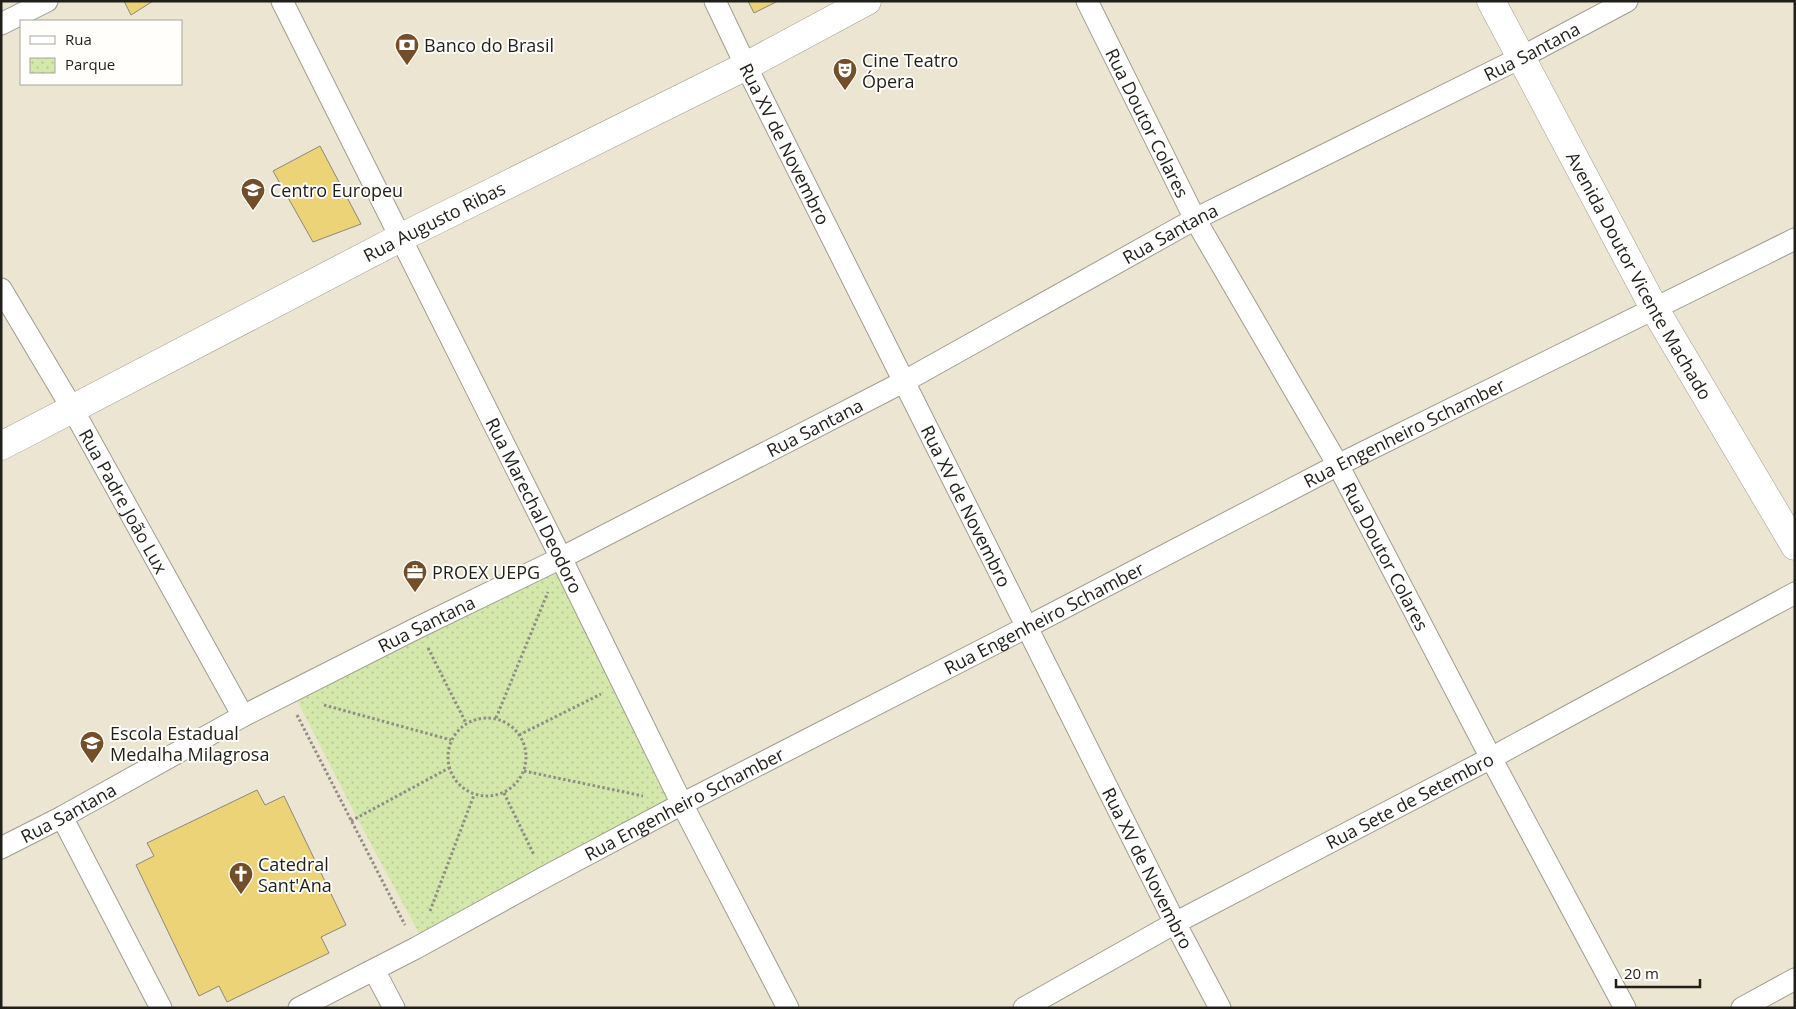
<svg xmlns="http://www.w3.org/2000/svg" width="1796" height="1009" font-family="'Open Sans',sans-serif">
	<defs>
		<pattern id="park-dots" width="8" height="8" patternUnits="userSpaceOnUse" patternTransform="scale(1.25)"><rect width="8" height="8" fill="#d4e8ac"/><path d="M2 2h.1M6 6h.1" fill="none" stroke="#b6c793" stroke-width="1.8" stroke-linecap="round"/></pattern>
	</defs>
	<rect width="100%" height="100%" fill="#f4f1e4"/>
	<path fill="#ebe5d1" fill-rule="evenodd" d="M1,1H1795V1008H1ZM21,21H181V84H21Z"/>
	<path fill="url(#park-dots)" d="M560,569L672,801L421,937L356,816L296,698Z"/>
	<g fill="#edd378" stroke="#8b887d">
		<path d="M124,1H153L131,15Z"/>
		<path d="M748,1H778L754,13Z"/>
		<path d="M320,146L361,224L313,242L273,171Z"/>
		<path d="M257,790L265,805L284,796L346,925L321,937L329,953L227,1002L219,986L199,996L136,865L154,856L147,843Z"/>
	</g>
	<g fill="none" stroke-linecap="round" stroke-linejoin="round">
		<defs>
			<g id="minor">
				<path id="s1" d="M282,1L561,558L682,804L788,1008"/>
				<path id="s2" d="M715,1L746,66L1175,923L1220,1008"/>
				<path id="s3" d="M1087,1L1195,219L1338,465L1491,758L1625,1008"/>
				<path d="M1,24L47,1"/>
				<path id="s4" d="M1,289L72,408L243,716"/>
				<path d="M62,817L161,1008"/>
				<path id="s5" d="M1,848L62,817L243,716L417,628L561,558L905,381L1195,219L1520,58L1627,1"/>
				<path d="M374,970L394,1008"/>
				<path id="s6" d="M299,1008L416,948L545,877L682,804L1027,627L1338,465L1795,239"/>
				<path id="s7" d="M1024,1008L1175,923L1491,758L1795,593"/>
				<path d="M1742,1008L1795,979"/>
			</g>
			<g id="secondary">
				<path id="s8" d="M1491,1L1654,308L1795,546"/>
				<path id="s9" d="M1,446L400,238L746,66L867,1"/>
			</g>
		</defs>
		<use href="#minor" stroke="#a09d91" stroke-width="23"/>
		<use href="#secondary" stroke="#a09d91" stroke-width="29"/>
		<g stroke="#908e84" stroke-width="3" stroke-dasharray="2.5 2.5" stroke-linecap="butt">
			<path d="M428,648L466,723"/>
			<path d="M324,705L451,740"/>
			<path d="M297,715L405,925"/>
			<path d="M496,718L548,592"/>
			<circle cx="487" cy="757" r="39"/>
			<path d="M519,735L601,694"/>
			<path d="M524,771L643,796"/>
			<path d="M504,793L534,855"/>
			<path d="M351,821L449,768"/>
			<path d="M430,911L474,795"/>
		</g>
		<use href="#minor" stroke="#fff" stroke-width="21"/>
		<use href="#secondary" stroke="#fff" stroke-width="28"/>
	</g>
	<defs>
		<symbol id="bank-pin" viewBox="-11 -11 22 30"><path d="M0 17L-7.5 6A9.5 9.5 0 1 1 7.5 6Z" fill="#734e29" stroke="#fffefb"/><path d="M-6-4H6V4H-6ZM0-2.3a2.3 2.3 0 1 0 0 4.6a2.3 2.3 0 1 0 0-4.6Z" fill="#fff"/></symbol>
		<symbol id="theatre-pin" viewBox="-11 -11 22 30"><path d="M0 17L-7.5 6A9.5 9.5 0 1 1 7.5 6Z" fill="#734e29" stroke="#fffefb"/><path d="M-5-5.5Q0-4 5-5.5V0Q5 5 0 6Q-5 5-5 0ZM-3.3-2.5H-1v1.5H-3.3ZM1-2.5H3.3v1.5H1ZM-2.8 1Q0 5.5 2.8 1Z" fill="#fff"/></symbol>
		<symbol id="school-pin" viewBox="-11 -11 22 30"><path d="M0 17L-7.5 6A9.5 9.5 0 1 1 7.5 6Z" fill="#734e29" stroke="#fffefb"/><path d="M0-5L7-2L0 1L-7-2ZM-4 1L0 2.5L4 1V4Q0 6-4 4Z" fill="#fff"/></symbol>
		<symbol id="office-pin" viewBox="-11 -11 22 30"><path d="M0 17L-7.5 6A9.5 9.5 0 1 1 7.5 6Z" fill="#734e29" stroke="#fffefb"/><path d="M-6-3h4V-5.5h4V-3h4V5H-6ZM-1-4.5V-3h2v-1.5ZM-6 0V1H6V0Z" fill="#fff"/></symbol>
		<symbol id="church-pin" viewBox="-11 -11 22 30"><path d="M0 17L-7.5 6A9.5 9.5 0 1 1 7.5 6Z" fill="#734e29" stroke="#fffefb"/><path d="M-1.2-6h2.4v3.5h3.3v2.4h-3.3V6h-2.4V-.1h-3.3v-2.4h3.3Z" fill="#fff"/></symbol>
	</defs>
	<g fill-rule="evenodd">
		<use href="#bank-pin" x="393" y="31" width="28" height="38"/>
		<use href="#theatre-pin" x="831" y="56" width="28" height="38"/>
		<use href="#school-pin" x="239" y="176" width="28" height="38"/>
		<use href="#office-pin" x="401" y="558" width="28" height="38"/>
		<use href="#school-pin" x="78" y="729" width="28" height="38"/>
		<use href="#church-pin" x="227" y="860" width="28" height="38"/>
	</g>
	<g text-anchor="middle" dominant-baseline="central" stroke-width="4" stroke-linejoin="round" paint-order="stroke">
		<g font-size="18" fill="#201f1a" stroke="#fffefb" text-anchor="start">
			<text x="424" y="45">Banco do Brasil</text>
			<text x="862" y="60">Cine Teatro<tspan x="862" dy="21">Ópera</tspan></text>
			<text x="270" y="190">Centro Europeu</text>
			<text x="432" y="572">PROEX UEPG</text>
			<text x="110" y="733">Escola Estadual<tspan x="110" dy="21">Medalha Milagrosa</tspan></text>
			<text x="258" y="864">Catedral<tspan x="258" dy="21">Sant'Ana</tspan></text>
		</g>
		<g font-size="18" fill="#201f1a" stroke="#fffefb">
			<text stroke="none"><textPath href="#s5" startOffset="1726">Rua Santana</textPath></text>
			<text stroke="none"><textPath href="#s3" startOffset="136">Rua Doutor Colares</textPath></text>
			<text stroke="none"><textPath href="#s2" startOffset="159">Rua XV de Novembro</textPath></text>
			<text stroke="none"><textPath href="#s9" startOffset="488">Rua Augusto Ribas</textPath></text>
			<text stroke="none"><textPath href="#s5" startOffset="1321">Rua Santana</textPath></text>
			<text stroke="none"><textPath href="#s8" startOffset="312">Avenida Doutor Vicente Machado</textPath></text>
			<text stroke="none"><textPath href="#s5" startOffset="916">Rua Santana</textPath></text>
			<text stroke="none"><textPath href="#s6" startOffset="1246">Rua Engenheiro Schamber</textPath></text>
			<text stroke="none"><textPath href="#s4" startOffset="245">Rua Padre João Lux</textPath></text>
			<text stroke="none"><textPath href="#s1" startOffset="564">Rua Marechal Deodoro</textPath></text>
			<text stroke="none"><textPath href="#s2" startOffset="564">Rua XV de Novembro</textPath></text>
			<text stroke="none"><textPath href="#s3" startOffset="631">Rua Doutor Colares</textPath></text>
			<text stroke="none"><textPath href="#s6" startOffset="841">Rua Engenheiro Schamber</textPath></text>
			<text stroke="none"><textPath href="#s5" startOffset="481">Rua Santana</textPath></text>
			<text stroke="none"><textPath href="#s7" startOffset="438">Rua Sete de Setembro</textPath></text>
			<text stroke="none"><textPath href="#s6" startOffset="436">Rua Engenheiro Schamber</textPath></text>
			<text stroke="none"><textPath href="#s5" startOffset="76">Rua Santana</textPath></text>
			<text stroke="none"><textPath href="#s2" startOffset="969">Rua XV de Novembro</textPath></text>
		</g>
	</g>
	<rect width="1796" height="1009" fill="none" stroke="#201f1a" stroke-width="5"/>
	<rect x="20" y="20" width="162" height="65" fill="#fffefb" stroke="#a6a5a1"/>
	<rect x="30" y="36" width="25" height="8" fill="#ffffff" stroke="#a6a5a1"/>
	<text x="65" y="45" font-size="15" fill="#201f1a">Rua</text>
	<rect x="30" y="58" width="25" height="15" fill="url(#park-dots)" stroke="#a6a5a1"/>
	<text x="65" y="70" font-size="15" fill="#201f1a">Parque</text>
	<path d="M1616 979v8h84v-8" fill="none" stroke="#201f1a" stroke-width="2.5"/>
	<text x="1624" y="979" font-size="15" fill="#201f1a" stroke="#fffefb" stroke-width="4" paint-order="stroke">20 m</text>
</svg>
